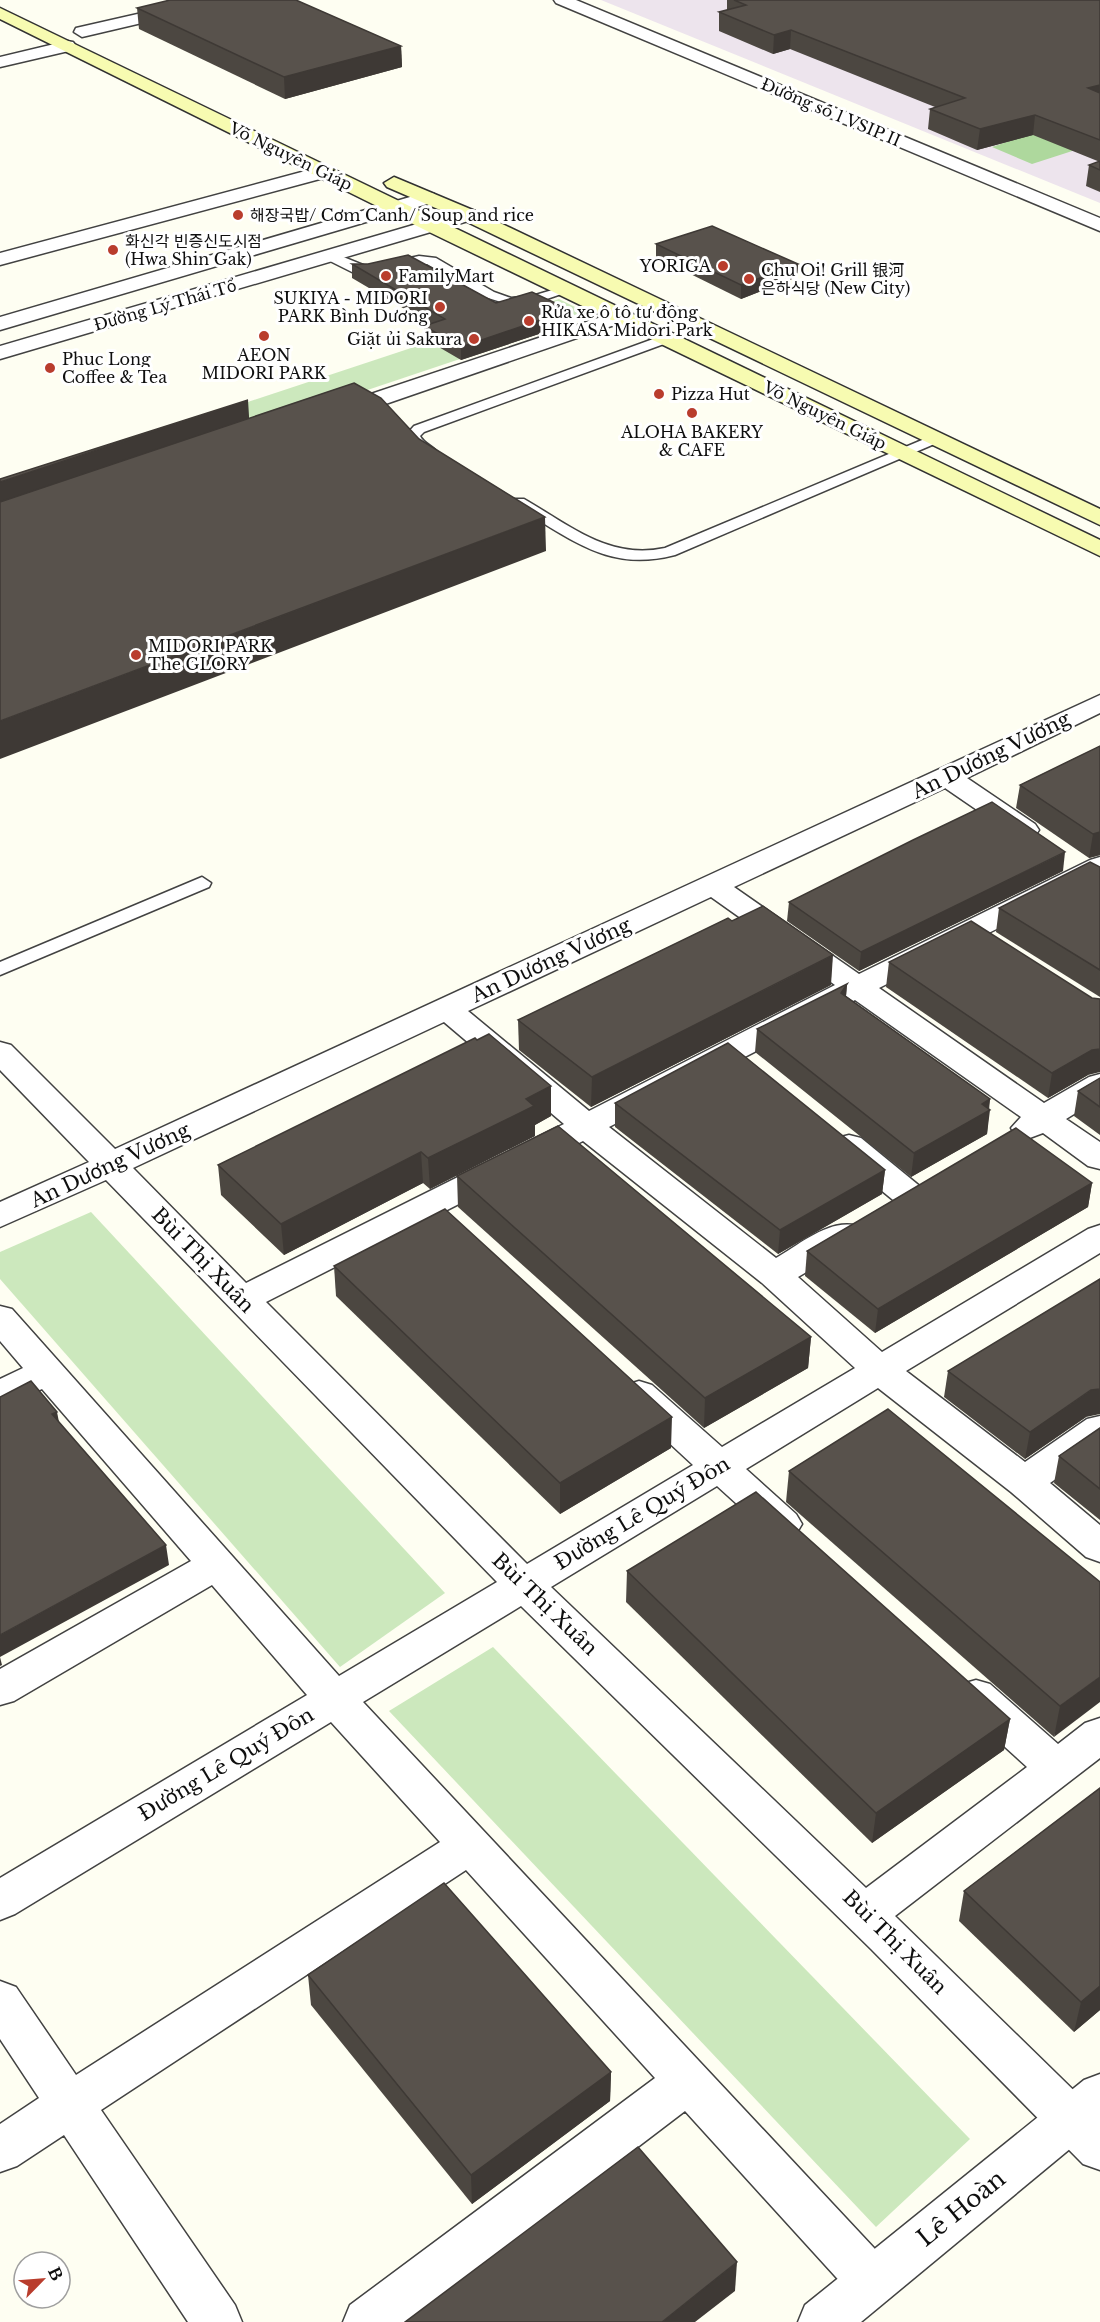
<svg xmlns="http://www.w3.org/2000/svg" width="1100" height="2322" font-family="'Libre Baskerville','Noto Sans SC','Noto Sans KR',serif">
	<rect width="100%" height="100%" fill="#fefef2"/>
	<path fill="#ede4ed" d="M601,0H1100V203Z"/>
	<g fill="#cce8bd">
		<path d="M559,299L591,315L0,513V484Z"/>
		<path d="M91,1212L445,1593L340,1667L0,1279V1252Z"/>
		<path d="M493,1647L970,2139L876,2227L389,1711Z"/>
	</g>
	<path fill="#aed89d" d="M1100,110V142L1032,164L992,147Z"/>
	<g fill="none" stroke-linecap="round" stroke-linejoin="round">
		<defs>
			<g id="service">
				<path d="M331,252L368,267L419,256L436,258L494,292L511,298L532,296L566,286L573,290L538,302L511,305L485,297L427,264L411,265L368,275L352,272L326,259L325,256Z"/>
				<path d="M667,334L672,335V341L424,432L420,436C424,444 433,446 438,453L436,456C423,459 411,446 406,435L414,426Z"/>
				<path d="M934,435L939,436L941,439L939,442L675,555C621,569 588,551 543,523C533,517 519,511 511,502L514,499H524C571,526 609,560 665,548Z"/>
				<path d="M202,877L211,883L209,887L0,975V962Z"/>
			</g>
			<g id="minor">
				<path d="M199,0H229L227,3L82,37L74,32L76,28Z"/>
				<path d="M554,0H576L1100,218V231L556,3Z"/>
				<path d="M67,41L73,42L76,46L73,50L0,67V57Z"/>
				<path d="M324,166L331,168L333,172L331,176L0,265V253Z"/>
				<path d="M622,310L629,312L632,316L629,320L345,418H329L326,413L329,408Z"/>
				<path d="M1100,695V713L967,778L1035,824L1039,830L1035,836L1025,838L1015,836L945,788L734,887L859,974L1090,860L1100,857V877L879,988L1044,1103L1089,1077L1100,1074V1098L1066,1119L1100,1142V1169L1088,1166L1043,1133L1027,1139L1015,1135L1011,1128L1021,1117L855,1000L609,1127L776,1258C799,1245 830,1218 857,1226L862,1234L857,1242L798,1277L882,1352L1088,1229L1100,1225V1253L906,1371L1025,1462L1087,1419L1100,1416V1448L1050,1483L1100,1525V1562L1086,1557L1011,1492L878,1388L746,1469L796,1514L802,1524L796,1534L783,1538L770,1534L717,1486L551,1587L866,1888L1027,1767L962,1708L956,1696L962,1684L976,1680L990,1684L1058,1744L1085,1723L1100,1718V1758L895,1916L1100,2116V2170L1083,2164L871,1949L521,1606L363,1702L889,2264L896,2281L889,2298L872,2305L855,2298L685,2111L408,2322H343L350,2305L655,2078L466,1870L101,2110L235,2305L242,2322H188L64,2135L17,2166L0,2172V2124L39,2098L0,2039V1981L16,1987L76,2075L440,1842L331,1722L15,1914L0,1920V1878L307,1695L212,1585L14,1701L0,1705V1669L191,1561L42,1389L0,1408V1379L23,1368L0,1341V1306L12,1309L339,1676L497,1582L106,1180L0,1227V1202L89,1162L0,1070V1042L11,1045L115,1149ZM711,897L835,985L589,1111L468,1011ZM444,1022L564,1124L246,1283L133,1168ZM583,1141L762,1283L855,1368L722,1447L652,1385L639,1381L626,1385L621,1394L626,1403L693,1465L527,1564L266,1302Z"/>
				<path d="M849,1135L861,1138L922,1188L927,1196L922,1204L910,1207L898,1204L837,1154L833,1146L837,1138Z"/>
			</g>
			<g id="tertiary">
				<path d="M427,192L434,194L437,198L434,202L0,330V317Z"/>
				<path d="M468,209L475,211L478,215L475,219L0,359V346Z"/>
				<path d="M1100,2074V2124L861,2322H798L805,2305L1084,2080Z"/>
			</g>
			<g id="secondary">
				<path d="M0,8L1100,540V556L425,230L0,19Z"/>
				<path d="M394,177L475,211L1100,509V525L461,219L387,187L384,183Z"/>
			</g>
		</defs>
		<use href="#service" stroke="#424242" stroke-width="3"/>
		<use href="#minor" stroke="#424242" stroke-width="3"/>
		<use href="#tertiary" stroke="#424242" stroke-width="3"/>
		<use href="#secondary" stroke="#313131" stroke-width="3"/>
		<use href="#service" fill="#fff" fill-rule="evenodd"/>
		<use href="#minor" fill="#fff" fill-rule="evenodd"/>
		<use href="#tertiary" fill="#fff" fill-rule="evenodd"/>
		<use href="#secondary" fill="#f7fbb1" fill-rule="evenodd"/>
	</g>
	<g fill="#4c4741">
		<path d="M727,0H1100V192L1086,186L1089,165L1100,162L1033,135L977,150L928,129L930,109L935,107L790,49L773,54L719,31V12L727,10Z"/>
		<path d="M137,8L401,46L402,67L285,99L139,29Z"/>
		<path d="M656,244L798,264L797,277L741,299L656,257Z"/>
		<path d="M352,264L496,303L570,310L569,324L461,360L425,339L424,326L430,324L352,278Z"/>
		<path d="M1100,746V855L1089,858L1016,808L1020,785Z"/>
		<path d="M1100,867V997L996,932L999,908Z"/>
		<path d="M1063,871L859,971L787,921L789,902Z"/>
		<path d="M889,962L1092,998L1088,1075L1048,1098L886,987Z"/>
		<path d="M847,984L846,996L990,1099L987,1134L911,1177L755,1052L757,1029Z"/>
		<path d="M831,985L591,1107L519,1050L518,1020Z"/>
		<path d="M1100,1078V1135L1074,1116L1078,1091Z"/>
		<path d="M551,1086V1116L535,1125V1136L430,1189L423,1183L284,1255L221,1195L218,1165Z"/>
		<path d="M615,1103L885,1170L882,1194L778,1254L615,1127Z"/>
		<path d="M457,1176L811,1337L808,1368L704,1428L458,1207Z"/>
		<path d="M1092,1183L1088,1207L875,1333L805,1276L807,1251Z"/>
		<path d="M334,1266L671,1448L560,1514L336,1296Z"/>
		<path d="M948,1371L1086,1417L1025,1459L944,1397Z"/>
		<path d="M1100,1428V1520L1054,1483L1059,1456Z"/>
		<path d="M789,1471L1100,1582L1054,1737L786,1502Z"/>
		<path d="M627,1571L1010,1719L1004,1750L872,1843L626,1602Z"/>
		<path d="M1100,1788V2010L1074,2032L959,1921L964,1891Z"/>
		<path d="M308,1975L611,2072L610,2101L472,2204L311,2005Z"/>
	</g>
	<g fill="#3e3935">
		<path d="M791,30L790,49L773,54L774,35Z"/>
		<path d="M401,46L402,67L285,99L284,77Z"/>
		<path d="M1100,85V104L1088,88Z"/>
		<path d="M1035,115L1033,135L977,150L980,129Z"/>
		<path d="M798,264L797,277L741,299V285Z"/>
		<path d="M570,310L569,324L461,360V347Z"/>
		<path d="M248,400L250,433L0,518V482Z"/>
		<path d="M545,517L546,551L0,759V721Z"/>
		<path d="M1100,832V855L1089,858L1093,834Z"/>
		<path d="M1065,852L1063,871L859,971L861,952Z"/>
		<path d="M833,955L831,985L591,1107L592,1077Z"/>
		<path d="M847,984L845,1008L841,993Z"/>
		<path d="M1100,1049V1072L1088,1075L1048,1098L1052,1073L1092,1050Z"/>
		<path d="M551,1086V1116L535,1125V1136L430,1189L428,1158L526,1099Z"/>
		<path d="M990,1099L988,1111L990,1110L987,1134L911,1177L914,1153L982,1104Z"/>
		<path d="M421,1152L423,1183L284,1255L281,1224Z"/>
		<path d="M885,1170L882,1194L778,1254L780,1230Z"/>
		<path d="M1092,1183L1088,1207L875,1333L878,1309Z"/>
		<path d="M811,1337L808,1368L704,1428L705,1398Z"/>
		<path d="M1100,1389V1414L1086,1417L1025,1459L1030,1432L1091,1390Z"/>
		<path d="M57,1412L61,1432L52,1414Z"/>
		<path d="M672,1417L671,1448L560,1514V1483Z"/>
		<path d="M166,1545L169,1565L0,1657L2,1665L0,1666V1635Z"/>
		<path d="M1100,1677V1702L1054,1737L1060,1706Z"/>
		<path d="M1010,1719L1004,1750L872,1843L876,1813Z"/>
		<path d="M1100,1986V2010L1074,2032L1081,2002Z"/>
		<path d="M611,2072L610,2101L472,2204L471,2175Z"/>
		<path d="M737,2262L735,2291L695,2322H662Z"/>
	</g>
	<g fill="#58524c" stroke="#3e3935" stroke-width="1.5">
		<path d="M170,0H296L401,46L284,77L137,8Z"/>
		<path d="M734,0H1100V85L1088,88L1100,93V140L1035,115L980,129L930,109L965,98L791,30L774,35L719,12L746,5Z"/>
		<path d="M1100,161V170L1089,165Z"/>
		<path d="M712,226L798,264L741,285L656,244Z"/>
		<path d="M408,255L496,303L532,292L570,310L461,347L424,326L445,319L352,264H368Z"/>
		<path d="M354,383L381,398L419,439L545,517L0,721V502Z"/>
		<path d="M248,400L0,482V479Z"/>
		<path d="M1100,746V832L1093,834L1020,785Z"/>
		<path d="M992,802L1065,852L861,952L789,902L913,840Z"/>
		<path d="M1090,862L1100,867V970L999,908Z"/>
		<path d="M763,906L833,955L592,1077L518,1020L728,918L732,921Z"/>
		<path d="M971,921L1092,998L1100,999V1049L1092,1050L1052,1073L889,962Z"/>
		<path d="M847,984L841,993L990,1099L982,1104L990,1110L914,1153L757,1029Z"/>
		<path d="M489,1034L551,1086L526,1099L534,1106L428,1158L421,1152L281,1224L218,1165L475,1038L477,1040Z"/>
		<path d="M728,1043L885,1170L780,1230L615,1103Z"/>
		<path d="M1100,1078V1107L1078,1091Z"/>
		<path d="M558,1126L811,1337L705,1398L457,1176Z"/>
		<path d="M1016,1128L1092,1183L878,1309L807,1251Z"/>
		<path d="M445,1209L672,1417L560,1483L334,1266Z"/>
		<path d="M1100,1279V1389L1091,1390L1030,1432L948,1371Z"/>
		<path d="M31,1381L57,1412L52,1414L166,1545L0,1635V1397Z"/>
		<path d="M888,1409L1100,1582V1677L1060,1706L789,1471Z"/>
		<path d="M1100,1428V1489L1059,1456Z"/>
		<path d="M756,1492L1010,1719L876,1813L627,1571Z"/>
		<path d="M1100,1788V1986L1081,2002L964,1891Z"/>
		<path d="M444,1883L611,2072L471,2175L308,1975Z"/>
		<path d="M638,2147L737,2262L662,2322H405Z"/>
	</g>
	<g fill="#b93d2d" stroke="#fff" stroke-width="2">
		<circle cx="238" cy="215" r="6"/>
		<circle cx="113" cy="250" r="6"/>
		<circle cx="723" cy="266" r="6"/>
		<circle cx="386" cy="276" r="6"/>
		<circle cx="749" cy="279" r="6"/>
		<circle cx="440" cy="307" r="6"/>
		<circle cx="529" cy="321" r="6"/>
		<circle cx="264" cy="336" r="6"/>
		<circle cx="474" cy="339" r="6"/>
		<circle cx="50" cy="368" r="6"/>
		<circle cx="659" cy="394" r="6"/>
		<circle cx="692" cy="413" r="6"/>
		<circle cx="136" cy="655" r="6"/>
	</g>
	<g text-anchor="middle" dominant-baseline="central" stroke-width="6" stroke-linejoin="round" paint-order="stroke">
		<g font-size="16" fill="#0f0f0f" stroke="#fff">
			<text transform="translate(831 112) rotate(23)">Đường số 1 VSIP II</text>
			<text transform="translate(291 156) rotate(26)">Võ Nguyên Giáp</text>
			<text transform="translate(165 305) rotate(-16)">Đường Lý Thái Tổ</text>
			<text transform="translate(825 415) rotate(26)">Võ Nguyên Giáp</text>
		</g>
		<g font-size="16" fill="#0f0f0f" stroke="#fff" text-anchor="start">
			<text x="250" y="215">해장국밥/ Cơm Canh/ Soup and rice</text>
			<text x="125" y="241">화신각 빈증신도시점<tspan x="125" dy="18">(Hwa Shin Gak)</tspan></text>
			<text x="711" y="266" text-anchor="end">YORIGA</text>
			<text x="761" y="270">Chu Oi! Grill 银河<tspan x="761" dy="18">은하식당 (New City)</tspan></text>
			<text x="398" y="276">FamilyMart</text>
			<text x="428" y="298" text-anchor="end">SUKIYA - MIDORI<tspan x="428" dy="18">PARK Bình Dương</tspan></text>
			<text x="541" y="312">Rửa xe ô tô tự động<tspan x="541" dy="18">HIKASA Midori Park</tspan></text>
			<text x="462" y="339" text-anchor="end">Giặt ủi Sakura</text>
			<text x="264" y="355" text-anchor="middle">AEON<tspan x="264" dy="18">MIDORI PARK</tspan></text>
			<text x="62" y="359">Phuc Long<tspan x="62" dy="18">Coffee &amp; Tea</tspan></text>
			<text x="671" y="394">Pizza Hut</text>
			<text x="692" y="432" text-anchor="middle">ALOHA BAKERY<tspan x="692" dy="18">&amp; CAFE</tspan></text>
			<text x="148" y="646">MIDORI PARK<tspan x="148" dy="18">The GLORY</tspan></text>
		</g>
		<g font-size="20" fill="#0f0f0f" stroke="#fff">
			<text transform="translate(991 755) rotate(-26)">An Dương Vương</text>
			<text transform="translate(551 960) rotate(-25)">An Dương Vương</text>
			<text transform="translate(110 1165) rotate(-25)">An Dương Vương</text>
			<text transform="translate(203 1260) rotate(46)">Bùi Thị Xuân</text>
			<text transform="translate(642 1513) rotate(-31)">Đường Lê Quý Đôn</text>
			<text transform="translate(545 1604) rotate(44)">Bùi Thị Xuân</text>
			<text transform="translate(226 1764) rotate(-31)">Đường Lê Quý Đôn</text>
			<text transform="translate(895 1942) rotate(45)">Bùi Thị Xuân</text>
		</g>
		<g font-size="24" fill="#0f0f0f" stroke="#fff">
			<text transform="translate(961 2208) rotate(-39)">Lê Hoàn</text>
		</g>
	</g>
	<g transform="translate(42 2280) rotate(65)"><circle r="28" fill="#ffffff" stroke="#9f9f9f" stroke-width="1.5"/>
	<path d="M0-4.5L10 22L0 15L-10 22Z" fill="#b93d2d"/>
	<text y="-9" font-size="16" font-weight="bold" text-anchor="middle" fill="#0f0f0f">B</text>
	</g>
</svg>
